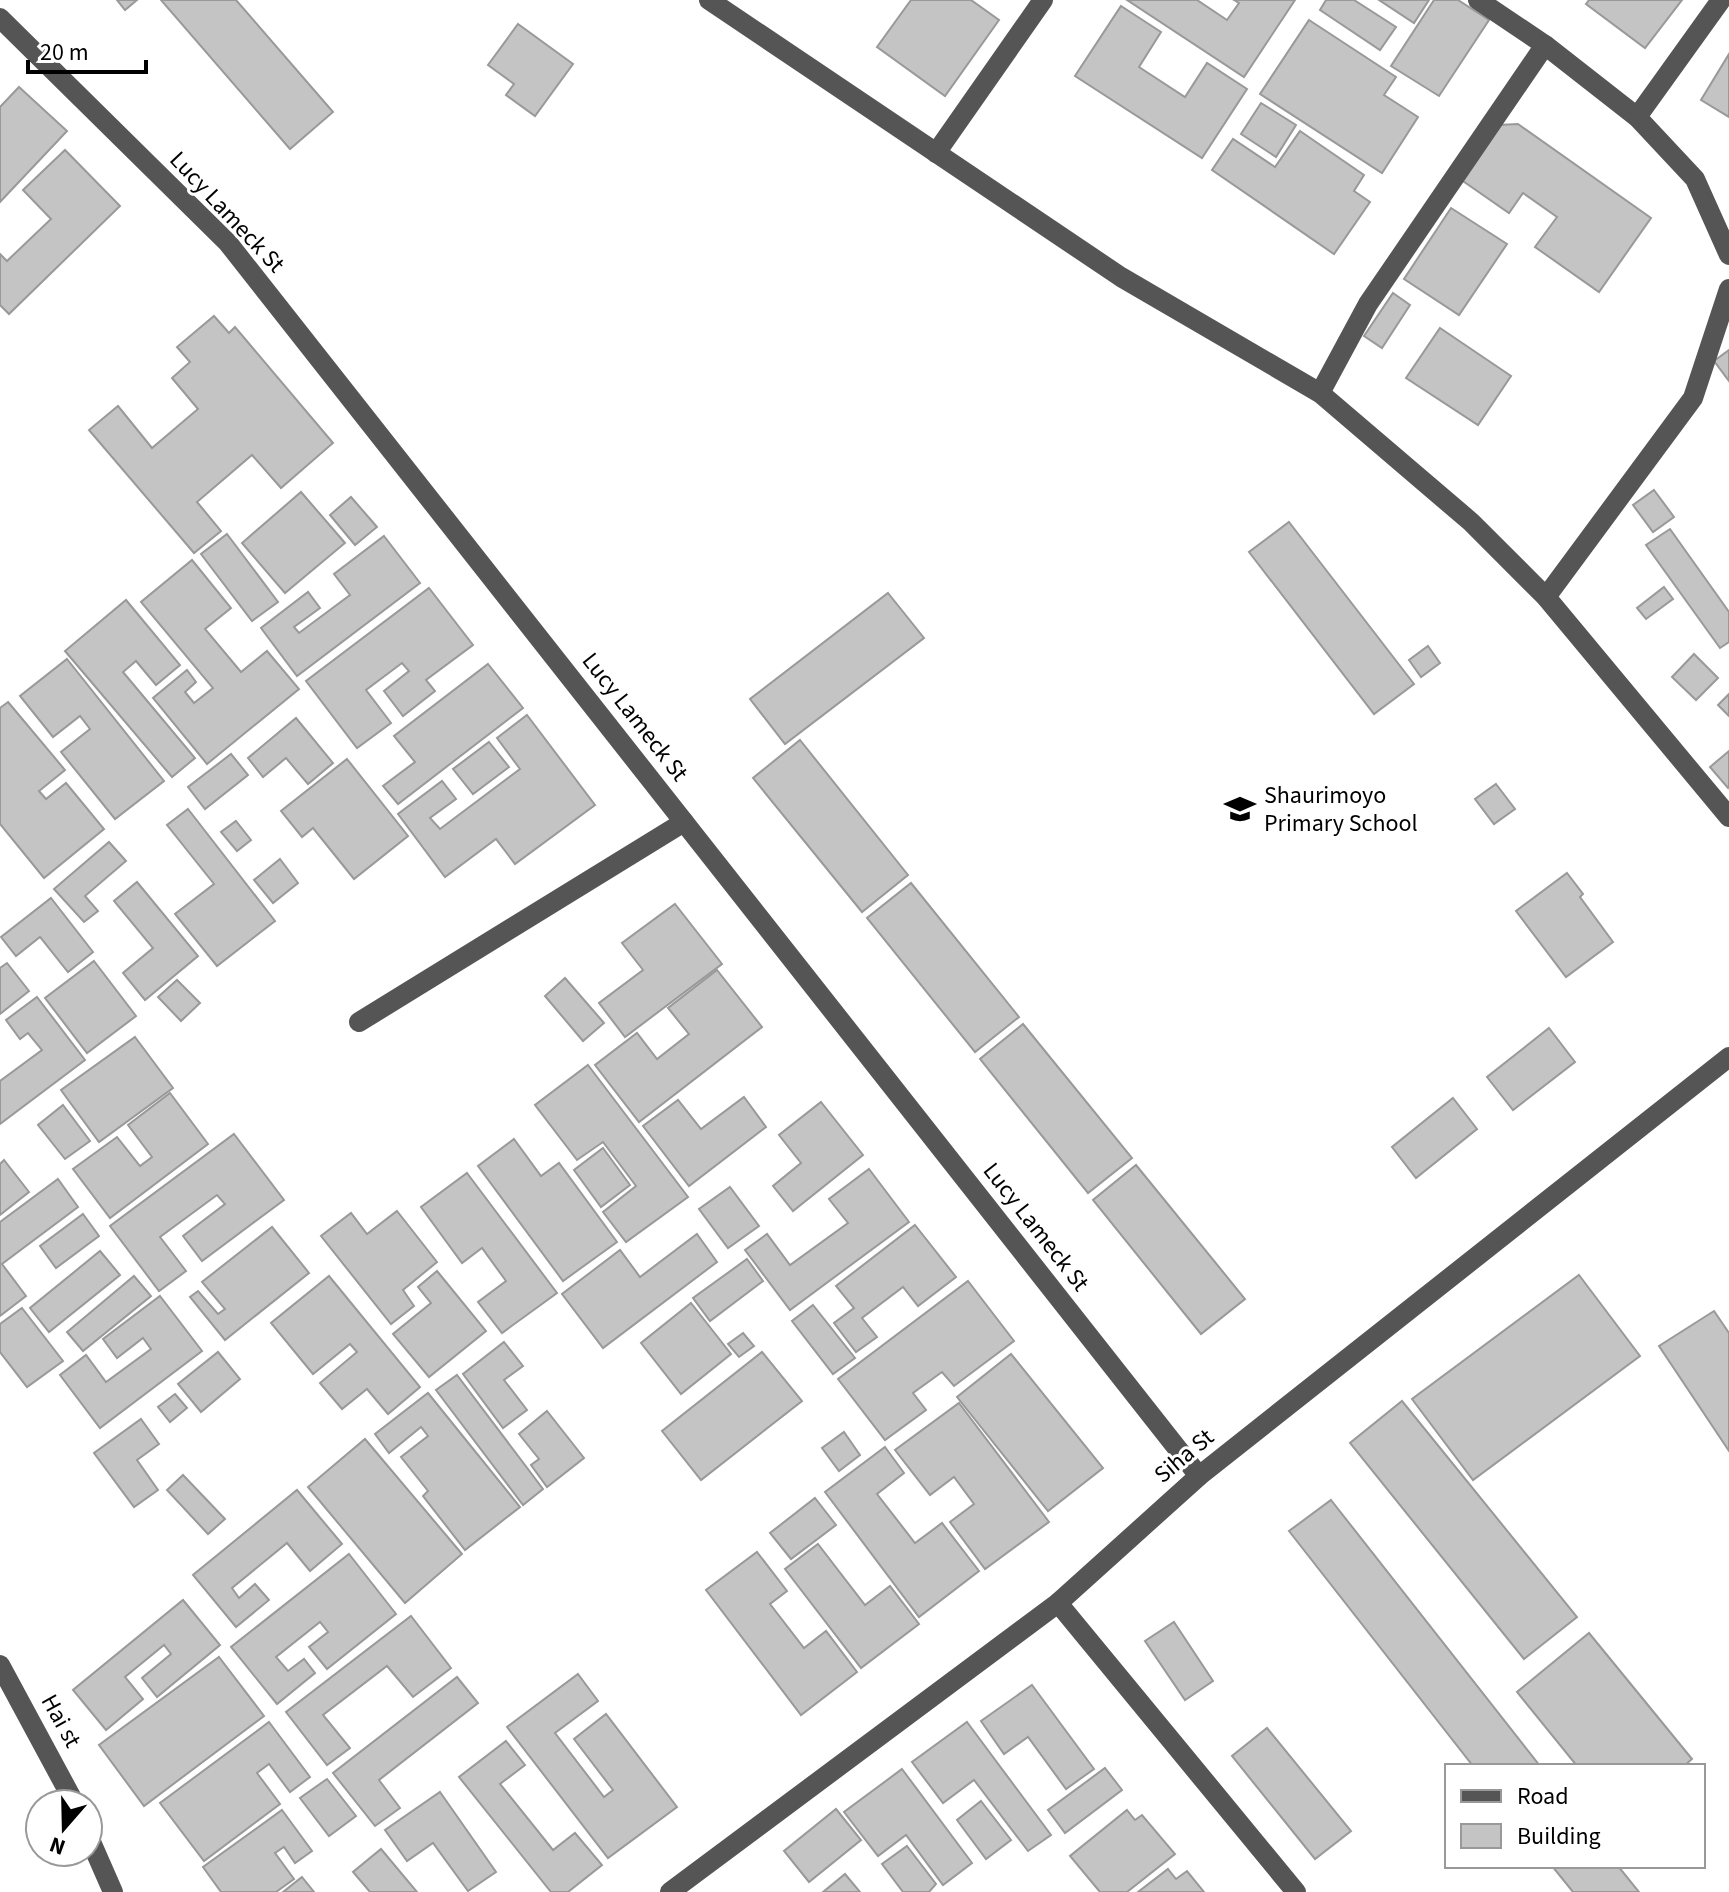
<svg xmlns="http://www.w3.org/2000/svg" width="1729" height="1892" font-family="'Source Sans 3',sans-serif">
	<rect width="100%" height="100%" fill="#fff"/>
	<g fill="#c4c4c4" stroke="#999" stroke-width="2">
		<path d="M117,0H137L125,10Z"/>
		<path d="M161,0H236L333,112L290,149Z"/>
		<path d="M911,0H971L999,20L945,96L877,47Z"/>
		<path d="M1127,0H1197L1227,20L1239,3L1234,0H1295L1244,77Z"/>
		<path d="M1326,0H1354L1396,27L1380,50L1320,10Z"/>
		<path d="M1379,0H1429L1414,23Z"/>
		<path d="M1434,0H1458L1489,20L1439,96L1391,66Z"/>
		<path d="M1589,0H1682L1645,48L1586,4Z"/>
		<path d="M1121,6L1161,32L1139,67L1185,97L1207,63L1247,89L1202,158L1075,76Z"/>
		<path d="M1309,20L1396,77L1384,95L1418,117L1382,173L1260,94Z"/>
		<path d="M518,24L573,64L535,116L506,95L514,84L488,65Z"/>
		<path d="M1729,54V117L1701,100Z"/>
		<path d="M19,87L67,131L0,202V107Z"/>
		<path d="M1261,103L1296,125L1276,157L1241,134Z"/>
		<path d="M1518,124L1651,218L1599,292L1535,247L1557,217L1523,193L1509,213L1460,179L1498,125Z"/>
		<path d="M1300,131L1364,175L1354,191L1370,202L1334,254L1212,170L1233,139L1275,167Z"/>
		<path d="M65,150L120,206L9,314L0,305V254L7,261L51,219L23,190Z"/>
		<path d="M1451,208L1507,244L1459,315L1404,279Z"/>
		<path d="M1393,293L1410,305L1382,348L1364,336Z"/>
		<path d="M214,316L229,333L235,327L333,443L281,488L252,455L197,502L221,531L194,553L89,430L118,406L152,448L198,409L172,378L190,362L177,347Z"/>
		<path d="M1440,328L1511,376L1478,425L1406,378Z"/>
		<path d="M1729,350V381L1714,361Z"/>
		<path d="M1654,490L1674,517L1653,532L1633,505Z"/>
		<path d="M301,492L345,543L285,593L242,543Z"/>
		<path d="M351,497L377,527L355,545L330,515Z"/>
		<path d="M1289,522L1414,684L1374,714L1249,552Z"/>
		<path d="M1670,529L1729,612V642L1720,648L1646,545Z"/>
		<path d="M227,534L278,602L252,621L201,554Z"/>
		<path d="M384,536L420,583L297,676L261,628L308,592L320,608L294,627L299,633L350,595L334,574Z"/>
		<path d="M192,560L231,608L205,629L241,672L267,651L299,689L207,764L153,698L187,670L196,682L185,692L194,703L213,688L141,602Z"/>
		<path d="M1664,587L1673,599L1646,619L1637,608Z"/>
		<path d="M429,588L473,645L426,680L435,691L403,716L384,691L409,671L402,663L366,690L391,723L357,748L306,681Z"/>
		<path d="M888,593L924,638L785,744L750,699Z"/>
		<path d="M126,600L180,665L156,685L136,661L123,672L195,758L172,777L65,651Z"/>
		<path d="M1428,646L1440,663L1421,677L1409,660Z"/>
		<path d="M1694,654L1718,678L1696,700L1672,677Z"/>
		<path d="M67,659L164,781L115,819L61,752L90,729L80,716L53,737L20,696Z"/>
		<path d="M488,664L523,708L398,804L383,786L415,762L394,736Z"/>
		<path d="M1729,694V716L1718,705Z"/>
		<path d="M8,702L65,770L39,791L46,799L66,783L104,829L44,878L0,824V708Z"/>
		<path d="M527,715L595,805L515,864L496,839L445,877L398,814L442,781L456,799L430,818L440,829L520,769L497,738Z"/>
		<path d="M296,718L333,763L308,784L286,758L263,777L248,758Z"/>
		<path d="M800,740L908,875L862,912L753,778Z"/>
		<path d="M489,742L509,767L473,794L453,769Z"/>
		<path d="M1729,751V786L1728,788L1710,767Z"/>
		<path d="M231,754L248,775L205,809L188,787Z"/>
		<path d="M347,759L408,836L354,879L313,828L302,837L281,811Z"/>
		<path d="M1496,784L1515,809L1494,824L1475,799Z"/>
		<path d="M188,809L275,921L217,966L175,914L214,884L167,825Z"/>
		<path d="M236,821L251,840L237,851L221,832Z"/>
		<path d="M109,842L126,861L85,896L98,911L84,922L54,889Z"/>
		<path d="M280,859L298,883L273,903L254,880Z"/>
		<path d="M1567,873L1583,894L1580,897L1613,942L1566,977L1516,911Z"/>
		<path d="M137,882L198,956L145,1000L123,973L153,948L114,901Z"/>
		<path d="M911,883L1019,1017L975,1052L867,918Z"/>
		<path d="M51,898L93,952L68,972L40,937L16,956L1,937Z"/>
		<path d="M675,904L722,964L625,1037L599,1003L643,970L622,943Z"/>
		<path d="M94,961L136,1016L87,1053L45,998Z"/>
		<path d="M7,963L29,991L0,1014V968Z"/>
		<path d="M717,970L762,1027L639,1122L595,1065L637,1033L657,1059L689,1034L668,1008Z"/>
		<path d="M565,978L604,1023L583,1041L545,996Z"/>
		<path d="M177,980L200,1003L181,1021L158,997Z"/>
		<path d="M37,997L85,1060L0,1124V1081L42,1050L28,1033L20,1039L6,1020Z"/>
		<path d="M1023,1024L1132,1158L1088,1193L980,1059Z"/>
		<path d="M1549,1028L1575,1062L1513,1110L1487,1077Z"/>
		<path d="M135,1037L173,1088L99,1142L61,1090Z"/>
		<path d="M588,1065L688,1197L626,1242L603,1212L636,1186L603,1142L577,1160L535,1105Z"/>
		<path d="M170,1093L208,1144L110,1218L73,1169L117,1137L140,1166L152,1157L128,1125Z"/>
		<path d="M744,1097L766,1127L689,1186L643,1126L678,1100L701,1129Z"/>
		<path d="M1453,1098L1477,1129L1416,1178L1392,1147Z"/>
		<path d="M821,1102L863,1155L793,1211L773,1186L801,1163L779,1135Z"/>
		<path d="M63,1105L90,1141L65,1159L38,1125Z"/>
		<path d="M234,1134L284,1200L202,1261L183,1236L225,1204L217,1195L160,1237L186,1271L159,1291L110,1226Z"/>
		<path d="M514,1139L541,1176L559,1163L617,1242L563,1281L478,1166Z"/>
		<path d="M603,1148L630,1185L601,1207L574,1170Z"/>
		<path d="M4,1160L29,1192L0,1215V1164Z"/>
		<path d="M1136,1165L1245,1299L1201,1334L1093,1200Z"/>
		<path d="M869,1169L909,1222L790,1310L745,1250L767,1234L790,1265L848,1223L829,1199Z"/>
		<path d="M467,1173L557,1293L502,1333L478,1302L506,1281L482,1248L462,1263L421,1207Z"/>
		<path d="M58,1179L78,1207L2,1264L26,1296L0,1316V1222Z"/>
		<path d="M730,1187L759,1226L728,1248L699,1209Z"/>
		<path d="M397,1211L437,1262L403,1290L414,1306L391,1324L321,1236L351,1213L367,1234Z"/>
		<path d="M83,1214L99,1236L56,1268L40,1246Z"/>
		<path d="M915,1225L956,1277L918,1306L903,1287L862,1318L877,1337L856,1352L834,1323L854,1308L836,1286Z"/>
		<path d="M272,1227L309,1273L225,1340L190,1297L198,1291L218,1314L225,1309L202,1282Z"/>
		<path d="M697,1234L717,1262L603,1348L562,1294L620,1250L640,1277Z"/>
		<path d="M100,1251L120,1275L49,1332L30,1308Z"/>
		<path d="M747,1259L763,1281L710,1321L693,1298Z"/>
		<path d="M437,1271L486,1331L429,1377L393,1334L431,1303L418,1287Z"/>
		<path d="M1579,1275L1640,1356L1473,1480L1412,1399Z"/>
		<path d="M134,1276L151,1296L83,1351L67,1332Z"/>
		<path d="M329,1276L420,1387L388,1414L367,1389L342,1409L320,1383L357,1352L350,1344L313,1374L271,1323Z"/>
		<path d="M968,1281L1014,1341L954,1386L942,1372L913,1393L926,1410L885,1440L838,1379Z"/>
		<path d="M160,1296L202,1351L100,1428L60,1375L86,1355L106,1382L151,1349L143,1338L117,1358L103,1339Z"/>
		<path d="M691,1303L731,1354L681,1394L641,1343Z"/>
		<path d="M813,1305L855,1358L833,1374L792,1321Z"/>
		<path d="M22,1308L63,1361L27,1387L0,1352V1324Z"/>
		<path d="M1714,1311L1729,1333V1451L1659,1346Z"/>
		<path d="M743,1333L754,1346L739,1357L728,1344Z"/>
		<path d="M504,1342L523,1366L504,1380L527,1410L503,1428L463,1374Z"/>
		<path d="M218,1352L240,1379L201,1412L178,1384Z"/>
		<path d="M762,1352L802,1401L701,1480L662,1431Z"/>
		<path d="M1011,1354L1103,1468L1048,1511L957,1397Z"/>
		<path d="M457,1375L543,1489L523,1505L436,1390Z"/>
		<path d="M428,1393L520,1507L465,1550L423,1496L428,1491L401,1457L428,1436L421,1427L389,1453L375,1434Z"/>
		<path d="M175,1394L187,1408L170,1422L158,1407Z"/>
		<path d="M1402,1401L1577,1617L1524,1659L1350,1443Z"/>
		<path d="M959,1403L1049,1522L985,1569L950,1522L974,1504L954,1477L930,1495L895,1450Z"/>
		<path d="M547,1411L584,1458L547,1487L531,1465L539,1459L519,1434Z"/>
		<path d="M141,1419L159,1444L137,1460L158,1490L134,1507L94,1453Z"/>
		<path d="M844,1432L860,1455L839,1471L822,1448Z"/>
		<path d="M365,1439L462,1554L405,1603L308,1487Z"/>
		<path d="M885,1447L904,1473L877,1494L915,1543L942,1523L979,1571L919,1617L825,1492Z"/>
		<path d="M183,1475L225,1519L208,1534L167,1490Z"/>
		<path d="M297,1490L342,1544L310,1571L287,1543L232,1588L239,1598L255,1584L269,1600L236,1627L193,1575Z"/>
		<path d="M815,1498L836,1525L791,1559L770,1533Z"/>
		<path d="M1331,1500L1540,1766H1473L1289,1531Z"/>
		<path d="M818,1544L865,1605L890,1586L919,1624L861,1668L785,1569Z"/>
		<path d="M757,1552L787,1591L770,1604L804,1648L826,1631L857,1672L801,1715L706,1590Z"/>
		<path d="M349,1554L396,1614L327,1669L309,1647L328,1632L320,1622L276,1657L288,1671L304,1659L315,1673L277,1704L231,1647Z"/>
		<path d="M183,1600L220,1645L157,1697L142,1678L171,1654L164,1645L125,1677L143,1699L106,1730L73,1690Z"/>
		<path d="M411,1616L451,1668L413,1697L387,1666L323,1715L350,1748L327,1765L286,1712Z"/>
		<path d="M1174,1622L1213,1681L1185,1700L1145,1641Z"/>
		<path d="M1589,1633L1692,1759L1684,1766H1577L1517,1692Z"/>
		<path d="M219,1657L264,1716L144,1806L99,1745Z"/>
		<path d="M578,1674L598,1701L555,1733L604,1797L613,1790L574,1739L606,1714L677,1807L608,1858L507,1727Z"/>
		<path d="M457,1677L478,1703L379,1780L400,1808L375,1826L333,1773Z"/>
		<path d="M1032,1685L1094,1769L1066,1789L1028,1737L1004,1754L981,1721Z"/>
		<path d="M269,1722L310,1777L290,1792L269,1764L257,1773L280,1804L204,1861L160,1803Z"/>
		<path d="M967,1722L1051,1835L1028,1851L974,1780L943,1803L912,1762Z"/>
		<path d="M1267,1728L1351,1831L1315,1859L1232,1756Z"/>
		<path d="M506,1741L525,1765L500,1784L553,1850L575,1833L602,1865L568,1892H551L459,1777Z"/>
		<path d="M1105,1768L1122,1790L1065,1833L1048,1810Z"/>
		<path d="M902,1769L972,1863L943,1885L906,1835L878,1856L844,1812Z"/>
		<path d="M327,1779L356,1816L329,1836L300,1798Z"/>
		<path d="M440,1792L496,1872L468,1891L433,1843L407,1861L385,1830Z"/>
		<path d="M981,1801L1011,1840L986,1859L957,1820Z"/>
		<path d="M836,1809L861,1840L809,1882L784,1851Z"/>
		<path d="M282,1810L312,1851L295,1863L284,1847L275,1853L294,1879L276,1892H221L203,1867Z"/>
		<path d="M1127,1810L1135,1820L1142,1815L1175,1854L1127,1892H1100L1070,1856Z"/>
		<path d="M907,1846L936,1884L929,1892H903L882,1864Z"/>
		<path d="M381,1849L417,1892H370L353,1872Z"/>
		<path d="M1552,1866H1618L1639,1892H1573Z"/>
		<path d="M1168,1869L1176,1879L1187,1871L1204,1892H1138Z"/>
		<path d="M845,1874L860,1892H823Z"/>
		<path d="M302,1877L314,1892H283Z"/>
	</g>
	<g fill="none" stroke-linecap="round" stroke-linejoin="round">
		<g stroke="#555" stroke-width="20">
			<path d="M709,0L1121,277L1320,393L1471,522L1546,597L1729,817"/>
			<path d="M1478,0L1545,45L1637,117L1695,179L1729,255"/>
			<path d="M0,18L228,243L1199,1476"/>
			<path d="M1637,117L1721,0"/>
			<path d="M936,153L1043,0"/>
			<path d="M1320,393L1368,304L1545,45"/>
			<path d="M1546,597L1693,398L1729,289"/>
			<path d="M359,1022L684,822"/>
			<path d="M1058,1603L1296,1892"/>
			<path d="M0,1665L75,1804"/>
			<path d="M88,1835L113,1892"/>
			<path d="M670,1892L1058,1603L1199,1476L1729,1057"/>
		</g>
	</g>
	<defs>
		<symbol id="school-bare" viewBox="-9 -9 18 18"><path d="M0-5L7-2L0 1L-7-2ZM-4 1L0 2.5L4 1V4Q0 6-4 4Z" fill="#000" stroke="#fff" stroke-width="2.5" paint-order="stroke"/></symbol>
	</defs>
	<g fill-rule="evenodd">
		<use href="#school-bare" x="1218" y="787" width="44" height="44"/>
	</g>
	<g text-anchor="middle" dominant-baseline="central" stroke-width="6" stroke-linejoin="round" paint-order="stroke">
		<g font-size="24" fill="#000" stroke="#fff">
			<text transform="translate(227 212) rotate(47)">Lucy Lameck St</text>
			<text transform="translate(635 717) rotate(52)">Lucy Lameck St</text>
			<text transform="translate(1036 1227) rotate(52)">Lucy Lameck St</text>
			<text transform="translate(1184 1456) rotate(-40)">Siha St</text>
			<text transform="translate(61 1721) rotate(61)">Hai st</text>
		</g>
		<g font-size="24" fill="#000" stroke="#fff" text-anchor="start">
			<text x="1264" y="795">Shaurimoyo<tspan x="1264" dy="28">Primary School</tspan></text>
		</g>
	</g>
	<rect x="1445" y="1764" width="260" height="104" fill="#ffffff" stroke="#999999" stroke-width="2"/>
	<rect x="1461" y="1790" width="40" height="12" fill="#555555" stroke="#999999" stroke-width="2"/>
	<text x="1517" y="1804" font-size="24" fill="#000000">Road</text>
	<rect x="1461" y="1824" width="40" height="24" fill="#c4c4c4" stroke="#999999" stroke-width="2"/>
	<text x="1517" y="1844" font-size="24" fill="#000000">Building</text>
	<g transform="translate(64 1828) rotate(200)"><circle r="38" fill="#ffffff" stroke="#999999" stroke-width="2"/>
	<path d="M0-6L14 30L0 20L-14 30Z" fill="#000000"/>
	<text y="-12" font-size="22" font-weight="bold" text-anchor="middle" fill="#000000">N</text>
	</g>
	<path d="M28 60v12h118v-12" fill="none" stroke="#000000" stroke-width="4"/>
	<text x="40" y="60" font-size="24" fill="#000000" stroke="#ffffff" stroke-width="6" paint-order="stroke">20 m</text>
</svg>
